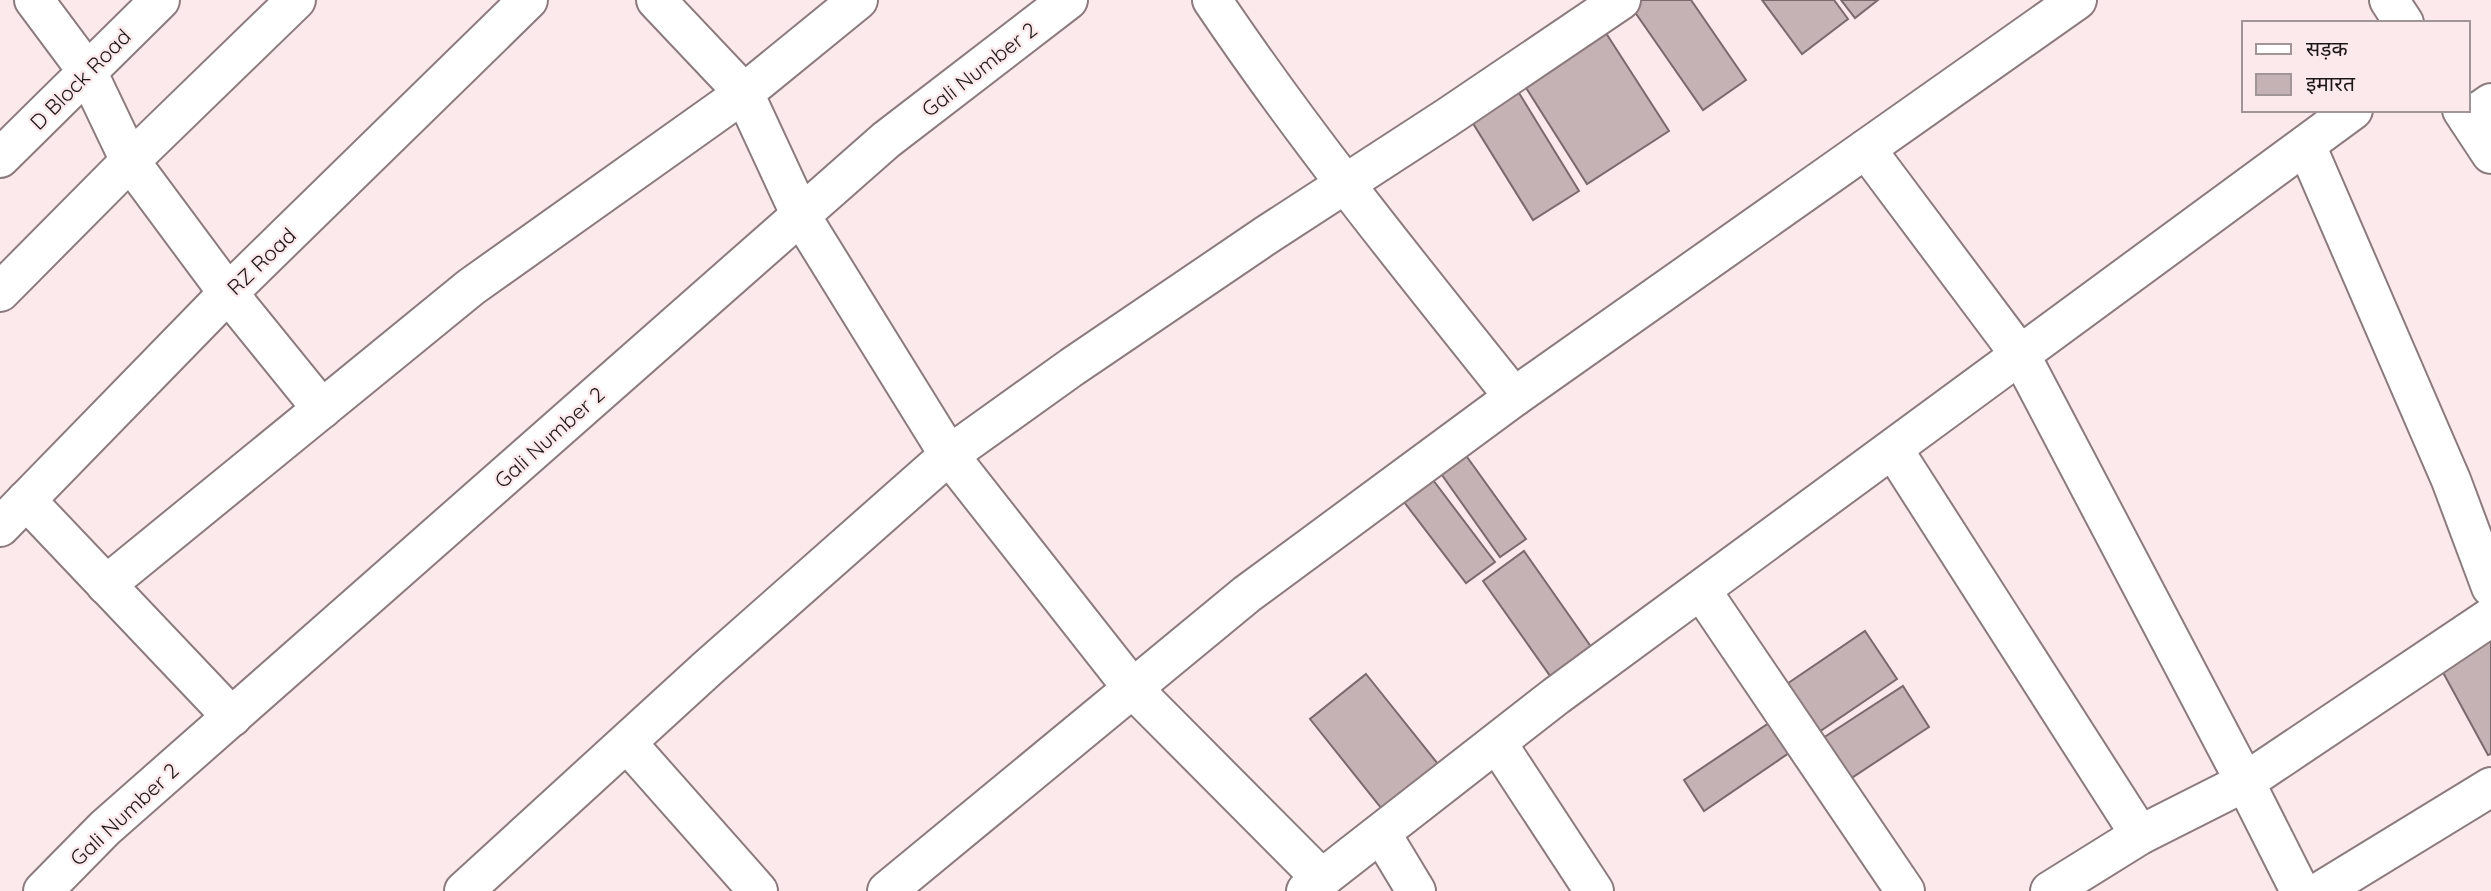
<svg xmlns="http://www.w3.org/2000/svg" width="2491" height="891" font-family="Quicksand,'Noto Sans Devanagari',sans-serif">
	<rect width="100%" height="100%" fill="#fce9ec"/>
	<g fill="#c4b2b5" stroke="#7a6a6d" stroke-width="2">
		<path d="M1637,0H1691L1746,80L1703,110L1630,5Z"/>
		<path d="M1762,0H1834L1848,19L1802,54Z"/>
		<path d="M1841,0H1878L1855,18Z"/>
		<path d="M1604,30L1669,131L1587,184L1523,83Z"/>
		<path d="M1516,88L1579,191L1533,220L1469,117Z"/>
		<path d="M1462,450L1526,539L1500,557L1437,468Z"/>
		<path d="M1430,476L1495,562L1466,583L1401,498Z"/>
		<path d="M1524,551L1594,651L1553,680L1483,581Z"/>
		<path d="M2491,626V754L2488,755L2434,656Z"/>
		<path d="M1865,631L1897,679L1813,736L1781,688Z"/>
		<path d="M1366,674L1442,769L1386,814L1310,719Z"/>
		<path d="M1903,686L1929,727L1850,779L1823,738Z"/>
		<path d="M1772,721L1792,751L1704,811L1684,780Z"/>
	</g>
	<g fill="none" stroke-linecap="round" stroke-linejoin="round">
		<defs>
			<g id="street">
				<path d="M34,0L87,71L130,161L228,293L322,409"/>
				<path d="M656,0L744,93L801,216L949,455L1134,690L1322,879"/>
				<path d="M1212,0C1305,138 1410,267 1514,397"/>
				<path d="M2468,119L2491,103"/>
				<path d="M2306,145L2451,480L2491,587"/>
				<path d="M1866,149L2021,356L2245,782L2300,891"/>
				<path d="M0,158L160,0"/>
				<path d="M1893,449L2140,835"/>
				<path d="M26,500L232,717"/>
				<path d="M0,527L228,293L528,0"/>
				<path d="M106,585L471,287L744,93L858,0"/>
				<path d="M1701,590L1905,891"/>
				<path d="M627,743L758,891"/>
				<path d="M1497,743L1594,891"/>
				<path d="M1381,833L1416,891"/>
				<path d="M43,891L105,828L886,140L1068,0"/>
				<path d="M464,891L709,667L949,455L1072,367L1268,234L1448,117L1621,0"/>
				<path d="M887,891L1247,594L1514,397L2077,0"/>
				<path d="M1306,891L1556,696L2353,110"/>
				<path d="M2050,891L2140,835L2245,782L2491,617"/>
				<path d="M2321,891L2491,787"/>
			</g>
			<g id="secondary">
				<path d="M2389,0L2404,23"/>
				<path d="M2462,110L2491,154"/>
				<path d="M0,292L130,161L296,0"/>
			</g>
		</defs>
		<use href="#street" stroke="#8c7b7e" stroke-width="42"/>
		<use href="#secondary" stroke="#8c7b7e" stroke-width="42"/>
		<use href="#street" stroke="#fff" stroke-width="38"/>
		<use href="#secondary" stroke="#fff" stroke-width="38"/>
	</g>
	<g text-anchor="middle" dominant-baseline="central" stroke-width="5" stroke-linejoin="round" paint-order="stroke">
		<g font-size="21" fill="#1c1617" stroke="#fce9ec">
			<text transform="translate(979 69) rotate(-38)">Gali Number 2</text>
			<text transform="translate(80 79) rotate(-45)">D Block Road</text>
			<text transform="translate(261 261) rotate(-44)">RZ Road</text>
			<text transform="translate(549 437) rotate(-42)">Gali Number 2</text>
			<text transform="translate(124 814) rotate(-43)">Gali Number 2</text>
		</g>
	</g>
	<rect x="2242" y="21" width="228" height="91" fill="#fce9ec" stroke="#a29597" stroke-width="2"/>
	<rect x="2256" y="44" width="35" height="10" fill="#ffffff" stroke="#a29597" stroke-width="2"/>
	<text x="2306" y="56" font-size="21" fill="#1c1617">सड़क</text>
	<rect x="2256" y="74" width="35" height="21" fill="#c4b2b5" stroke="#a29597" stroke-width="2"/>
	<text x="2306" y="91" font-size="21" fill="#1c1617">इमारत</text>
</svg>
